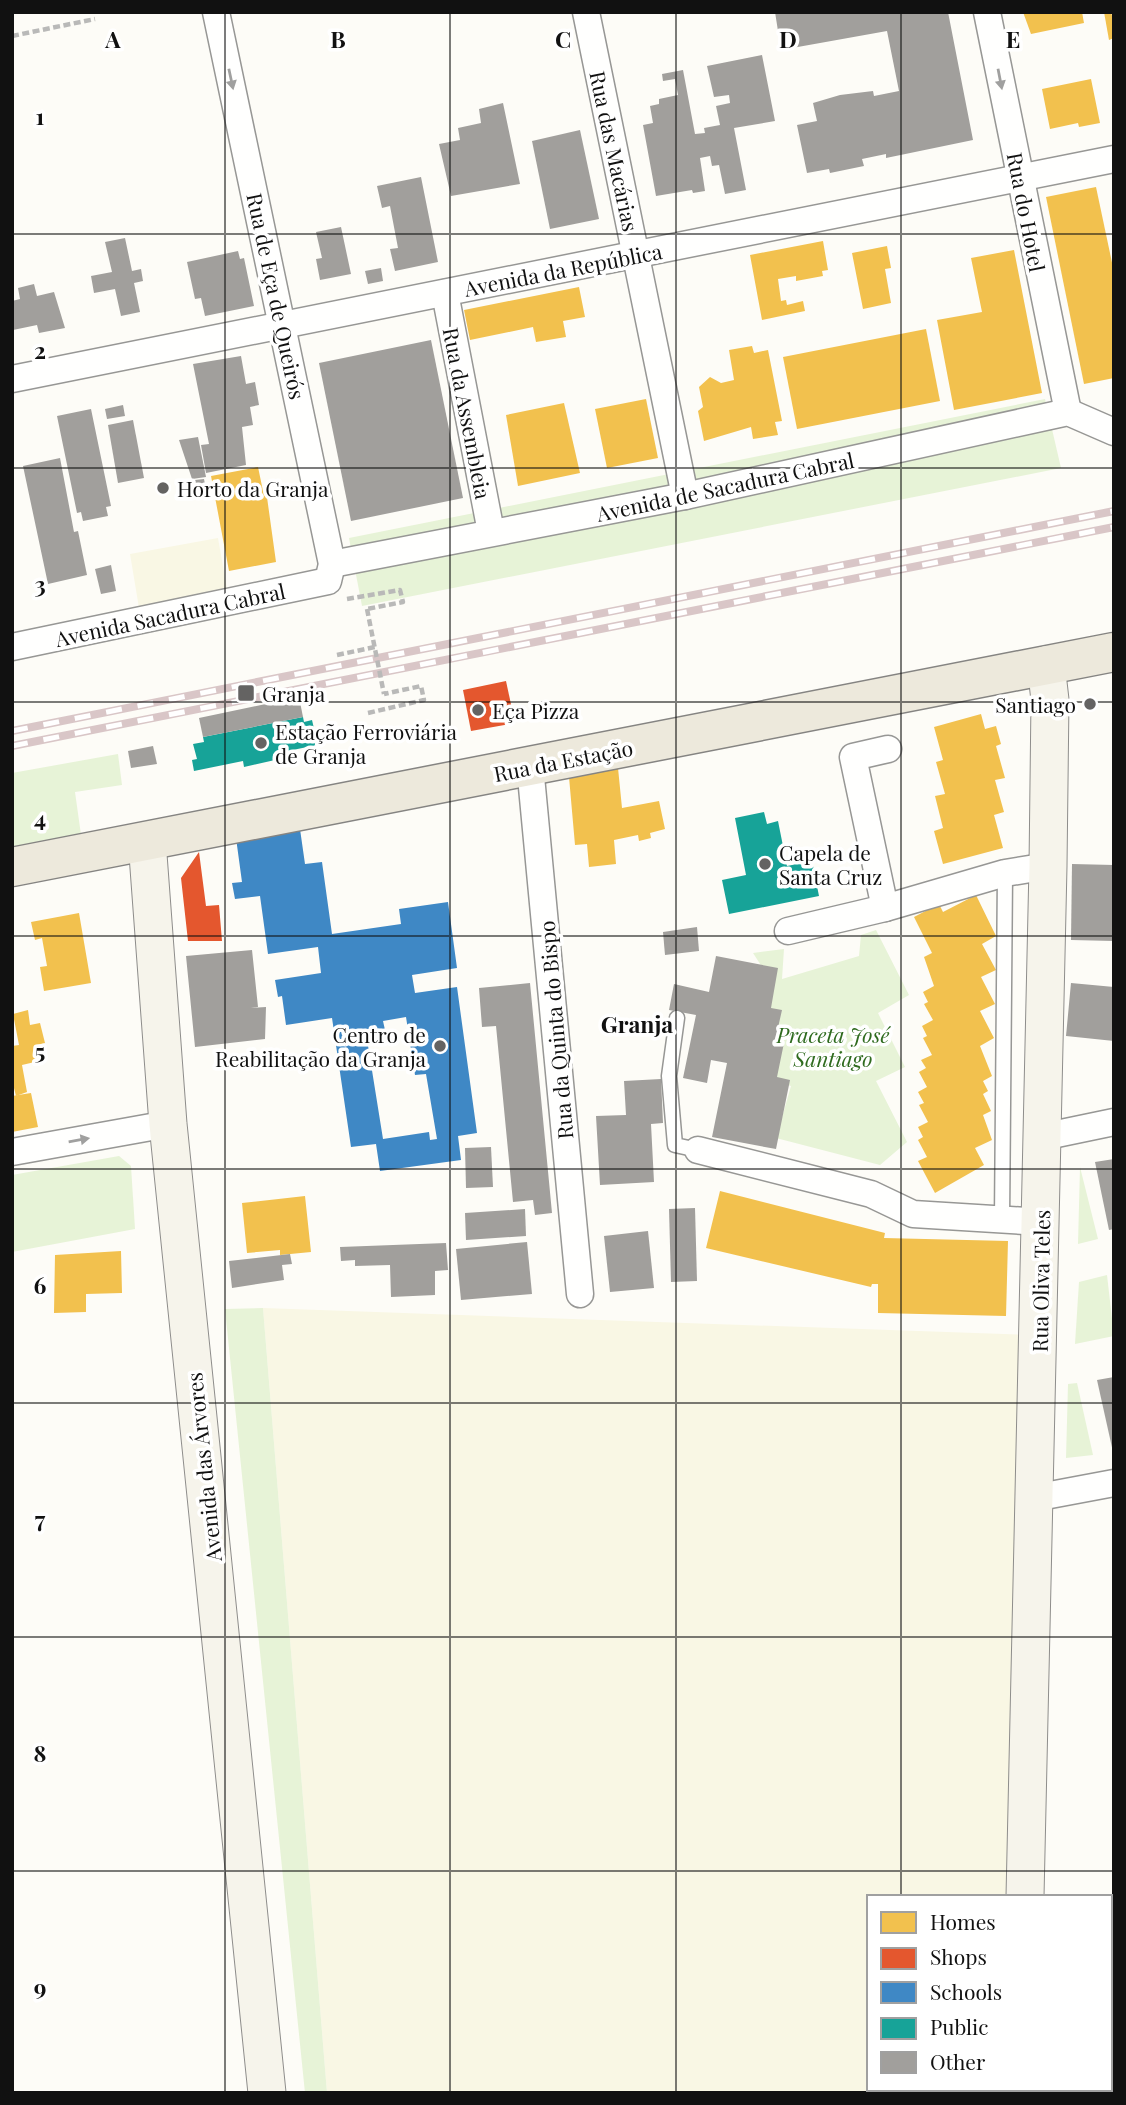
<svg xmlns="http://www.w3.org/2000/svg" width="1126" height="2105" font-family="'Playfair Display',serif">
	<rect width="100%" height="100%" fill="#fdfcf7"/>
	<g fill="#f9f7e4">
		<path d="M218,538L227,589L139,608L130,554Z"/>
		<path d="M263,1308L1029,1335L1010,1897H869V2089H1003V2093H327Z"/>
	</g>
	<g fill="#e7f3d7">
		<path d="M1045,399L1061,468L362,606L349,538Z"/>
		<path d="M118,754L122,785L75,792L82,842L12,855V773Z"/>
		<path d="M876,930L909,995L878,1013L905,1067L876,1081L907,1142L880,1165L776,1138L791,1086L769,1080L766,973L753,953L784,949L782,979L859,956L861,935Z"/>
		<path d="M119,1156L131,1166L135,1229L12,1252V1175Z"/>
		<path d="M1080,1167L1098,1239L1078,1244Z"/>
		<path d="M1107,1275L1114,1336L1075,1344L1079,1282Z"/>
		<path d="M263,1308L327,2093H305L225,1309Z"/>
		<path d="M1077,1383L1093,1455L1066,1458L1068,1384Z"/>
	</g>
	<g fill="#f2c14e">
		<path d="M1023,12H1082L1084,23L1031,34Z"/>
		<path d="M1104,12H1111L1114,23V38L1109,40Z"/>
		<path d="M1091,79L1100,123L1079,127L1078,123L1050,129L1042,89Z"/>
		<path d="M1096,187L1114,272V378L1084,384L1046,197Z"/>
		<path d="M823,241L828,270L822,271L823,276L796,281V276L778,279L781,301L786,300L787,305L803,301L805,311L762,320L750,255Z"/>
		<path d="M887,246L891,268L885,269L891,303L863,309L852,253Z"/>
		<path d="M1014,250L1042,393L954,410L937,320L982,312L971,258Z"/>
		<path d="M579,287L585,317L563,321L566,337L536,342L533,327L470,340L464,310Z"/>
		<path d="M926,329L940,401L797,429L783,357Z"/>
		<path d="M752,346L754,353L768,350L782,421L775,422L778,435L753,439L751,427L704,441L698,411L703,407L699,387L710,377L721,383L734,380L729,350Z"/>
		<path d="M646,399L658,458L607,468L595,409Z"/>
		<path d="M564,403L580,473L518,486L506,415Z"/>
		<path d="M258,467L263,491L266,490L276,562L229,571L211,476Z"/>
		<path d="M981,714L985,729L996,726L1001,744L996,746L1005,778L995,780L1004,812L994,815L1003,848L943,864L934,831L943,828L935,796L945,794L936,762L943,760L934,727Z"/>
		<path d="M618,768L622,808L659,801L665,829L650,833L651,838L639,841L638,835L614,840L616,864L589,867L587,844L575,845L569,777Z"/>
		<path d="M976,895L996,936L982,944L996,970L981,977L995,1004L980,1011L994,1038L980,1046L992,1076L983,1081L988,1091L983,1094L991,1111L983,1115L992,1140L975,1148L984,1165L935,1193L918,1161L927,1157L918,1140L923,1137L918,1127L928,1122L919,1105L924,1103L918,1092L927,1087L919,1072L926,1068L921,1060L932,1055L923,1038L927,1036L922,1026L933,1020L924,1004L928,1002L923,992L934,986L924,957L932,953L914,917L939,904L943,912Z"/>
		<path d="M79,913L91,983L44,991L40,967L47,966L42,938L35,940L31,922Z"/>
		<path d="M28,1010L30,1025L40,1023L45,1043L36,1045L39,1061L22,1065L27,1092L16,1096L12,1080V1046L19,1045L13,1014Z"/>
		<path d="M31,1093L38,1127L12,1132V1096Z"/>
		<path d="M720,1191L885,1233L884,1238L1008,1241L1006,1316L878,1313V1284H872L871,1287L706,1248Z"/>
		<path d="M305,1196L311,1252L280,1255V1250L247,1253L242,1203Z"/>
		<path d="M121,1251L122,1293L86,1294V1312L54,1313L55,1255Z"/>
	</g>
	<g fill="#e4572e">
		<path d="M506,681L515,723L471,731L463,690Z"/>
		<path d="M199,852L206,906L219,905L222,941H188L181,878Z"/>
	</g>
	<path fill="#3f88c5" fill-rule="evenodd" d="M300,829L305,864L322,862L332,934L401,924L399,909L448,902L457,968L412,975L415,993L457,987L477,1133L458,1136L461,1160L380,1171L376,1144L351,1147L332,1018L286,1025L282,996L278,997L275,980L321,973L318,947L268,954L260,896L235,899L232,883L242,882L236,838ZM406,1017L415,1075L426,1074L437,1139L430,1140L429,1132L383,1139L366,1033L385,1030L383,1021Z"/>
	<g fill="#17a398">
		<path d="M303,717L304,722L312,720L316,737L321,736L322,744L273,754L275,760L244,767L243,761L194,771L192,760L197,759L193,744L204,742L203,737Z"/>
		<path d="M764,812L767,824L778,821L787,866L812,861L819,896L729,914L722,880L746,875L735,818Z"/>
	</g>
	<g fill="#a19f9c">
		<path d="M775,12H948L973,140L886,158V154L862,159L864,166L830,173L829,169L807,173L797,125L817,121L813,103L840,95L873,91L874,96L899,91L887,31L781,50Z"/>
		<path d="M762,55L775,121L734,128L746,190L725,194L719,165L712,166L710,156L700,158L705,191L693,193L692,190L656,196L643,125L653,123L650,106L659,104V99L678,95L675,79L663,81L662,74L683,70L695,134L705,133L704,128L720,125L716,106L730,103L729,95L714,97L707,66Z"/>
		<path d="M503,103L520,184L451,196L439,144L460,140L458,128L481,123L479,109Z"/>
		<path d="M580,130L599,219L550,229L532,141Z"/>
		<path d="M421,177L438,262L395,271L390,249L398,248L390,206L382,208L377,186Z"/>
		<path d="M341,227L351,274L320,280L316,259L322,258L316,232Z"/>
		<path d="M125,238L132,271L141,269L143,281L134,283L140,312L121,316L115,289L94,293L91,276L112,272L105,242Z"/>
		<path d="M238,251L240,259L244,258L254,306L205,316L201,298L195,299L187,262Z"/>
		<path d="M381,268L383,281L368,284L365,271Z"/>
		<path d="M34,284L37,296L54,292L65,328L39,333L37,325L13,330L12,301L20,299L18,288Z"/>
		<path d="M431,340L463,498L351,521L319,363Z"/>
		<path d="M241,356L246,384L255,382L259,405L250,407L253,425L242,427L246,465L206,473L201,445L209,444L193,364Z"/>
		<path d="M123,405L125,416L107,419L105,409Z"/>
		<path d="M91,409L111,506L106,507L108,516L83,521L81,512L77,513L57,416Z"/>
		<path d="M133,420L144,478L118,483L108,425Z"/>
		<path d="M198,437L206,477L192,479L179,440Z"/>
		<path d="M60,458L74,532L78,531L87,575L48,584L23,466Z"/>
		<path d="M204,479L207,495L199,497L195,480Z"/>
		<path d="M111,565L116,591L101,594L95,569Z"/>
		<path d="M299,697L303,717L203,737L199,718Z"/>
		<path d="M153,746L157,764L131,768L128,751Z"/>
		<path d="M1072,864L1114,865V941L1071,940Z"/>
		<path d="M697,927L699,951L665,955L663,932Z"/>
		<path d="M252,950L258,1007L251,1008L266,1007L265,1039L195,1047L186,956Z"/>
		<path d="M716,956L778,968L771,1008L782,1010L775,1041L784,1043L777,1077L790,1080L776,1149L712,1137L727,1063L711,1060L707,1083L683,1078L696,1015L669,1010L674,984L709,992Z"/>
		<path d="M530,983L552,1213L535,1215L533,1200L513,1202L496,1026L482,1027L479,988Z"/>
		<path d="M1071,983L1114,987V1041L1066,1036Z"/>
		<path d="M661,1079L663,1123L651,1124L654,1182L600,1185L596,1116L626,1115L624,1081Z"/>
		<path d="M491,1147L493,1187L466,1188L465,1148Z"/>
		<path d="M1114,1159V1229L1109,1230L1095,1162Z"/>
		<path d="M695,1208L697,1281L671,1282L669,1209Z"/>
		<path d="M525,1209L526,1236L466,1240L465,1213Z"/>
		<path d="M648,1231L654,1288L610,1292L604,1236Z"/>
		<path d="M527,1242L532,1294L461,1300L456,1249Z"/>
		<path d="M446,1243L448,1270L435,1271V1295L391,1297L390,1265L355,1266V1260L341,1261L340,1247Z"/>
		<path d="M290,1254L292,1264L282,1265L284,1280L232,1288L229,1261Z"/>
		<path d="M1114,1377V1452H1113L1097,1380Z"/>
	</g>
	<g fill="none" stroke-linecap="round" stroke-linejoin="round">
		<defs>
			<g id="service">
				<path d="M677,1018L669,1076L675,1145L698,1150"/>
				<path d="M1002,1220L1005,873"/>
			</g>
			<g id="minor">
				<path d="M586,12L685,496"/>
				<path d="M987,12L1068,412"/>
				<path d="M445,293L491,532"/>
				<path d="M12,379L1114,159"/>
				<path d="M332,564L685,496L1068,412L1114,432"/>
				<path d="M12,647L328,581L332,564L216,12"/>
				<path d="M530,766L580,1294"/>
				<path d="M885,908L853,757L888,749"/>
				<path d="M788,931L885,908L1005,873L1048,866"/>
				<path d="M1042,1137L1114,1122"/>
				<path d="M698,1150L871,1194L913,1214L1042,1222"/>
				<path d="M12,1152L168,1124"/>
				<path d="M1034,1498L1114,1483"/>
			</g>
			<g id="secondary">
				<path d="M147,841L168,1124L267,2093"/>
				<path d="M1025,1897L1048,866L1050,700L1046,665"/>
				<path d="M1020,2093L1021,2089"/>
			</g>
			<path id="primary" d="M12,867L1114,652"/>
		</defs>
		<use href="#service" stroke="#979795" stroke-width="17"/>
		<use href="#minor" stroke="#979795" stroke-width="29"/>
		<use href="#secondary" stroke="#8e8d8b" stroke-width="39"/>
		<use href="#primary" stroke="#858482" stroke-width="41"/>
		<g stroke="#b9b9b8" stroke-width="4.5" stroke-dasharray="7 3.5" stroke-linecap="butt">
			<path d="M12,36L95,19"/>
			<path d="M347,599L400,590L403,602L367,609"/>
			<path d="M337,655L375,647"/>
			<path d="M368,713L424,700L421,686L384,694"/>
		</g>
		<use href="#service" stroke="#fffffe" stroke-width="14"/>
		<use href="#minor" stroke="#fffffe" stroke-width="26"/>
		<use href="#secondary" stroke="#f6f4eb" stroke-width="37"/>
		<use href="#primary" stroke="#ede9dc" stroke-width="38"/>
		<defs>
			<g id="rail">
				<path d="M12,731L1114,511"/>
				<path d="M12,746L1114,527"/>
			</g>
		</defs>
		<use href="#rail" stroke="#d9c6c7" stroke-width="8"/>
		<use href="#rail" stroke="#fff" stroke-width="5" stroke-dasharray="16" stroke-linecap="butt"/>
		<path stroke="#b9b9b8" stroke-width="4.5" stroke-dasharray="7 3.5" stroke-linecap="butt" d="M367,609L384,694"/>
	</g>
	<defs><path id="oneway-solid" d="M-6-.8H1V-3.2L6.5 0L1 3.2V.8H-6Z" transform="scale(1.75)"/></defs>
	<g fill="#a0a09f">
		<use href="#oneway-solid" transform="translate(231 79) rotate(78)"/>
		<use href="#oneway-solid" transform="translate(1000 79) rotate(79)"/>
		<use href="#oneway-solid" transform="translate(79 1140) rotate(-10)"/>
	</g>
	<path fill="none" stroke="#111" stroke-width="2" stroke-opacity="0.55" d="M225,12V2093M450,12V2093M676,12V2093M901,12V1897M12,234H1114M12,468H1114M12,702H1114M12,936H1114M12,1169H1114M12,1403H1114M12,1637H1114M12,1871H1114M901,2089V2093"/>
	<g fill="#646362" stroke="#fff" stroke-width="2.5">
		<circle cx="163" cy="488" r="7"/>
		<rect x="237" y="684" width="18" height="18" rx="3.5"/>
		<circle cx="1090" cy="704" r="7"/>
		<circle cx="478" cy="710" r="7"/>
		<circle cx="261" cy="743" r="7"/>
		<circle cx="765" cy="864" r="7"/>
		<circle cx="440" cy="1046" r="7"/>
	</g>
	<g text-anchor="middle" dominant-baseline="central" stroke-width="7" stroke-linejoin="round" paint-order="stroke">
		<g font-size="21" fill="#111" stroke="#fff">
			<text transform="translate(615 151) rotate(78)">Rua das Macárias</text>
			<text transform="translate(1027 212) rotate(79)">Rua do Hotel</text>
			<text transform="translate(563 269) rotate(-11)">Avenida da República</text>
			<text transform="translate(277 296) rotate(78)">Rua de Eça de Queirós</text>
			<text transform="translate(468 413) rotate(79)">Rua da Assembleia</text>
			<text transform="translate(725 486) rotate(-12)">Avenida de Sacadura Cabral</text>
			<text transform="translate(170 614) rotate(-12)">Avenida Sacadura Cabral</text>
			<text transform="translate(563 760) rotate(-11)">Rua da Estação</text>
			<text transform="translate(555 1030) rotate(-95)">Rua da Quinta do Bispo</text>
			<text transform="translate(1040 1281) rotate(-89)">Rua Oliva Teles</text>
			<text transform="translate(203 1467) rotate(-96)">Avenida das Árvores</text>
		</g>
		<g font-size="21" fill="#111" stroke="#fff" text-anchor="start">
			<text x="177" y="488">Horto da Granja</text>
			<text x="262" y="693">Granja</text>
			<text x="1076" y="704" text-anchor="end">Santiago</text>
			<text x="492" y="710">Eça Pizza</text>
			<text x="275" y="731">Estação Ferroviária<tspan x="275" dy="24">de Granja</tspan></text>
			<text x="779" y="852">Capela de<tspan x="779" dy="24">Santa Cruz</tspan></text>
			<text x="426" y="1034" text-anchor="end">Centro de<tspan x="426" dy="24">Reabilitação da Granja</tspan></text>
		</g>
		<g font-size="21" font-style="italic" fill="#2f6b1f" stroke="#fff">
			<text x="833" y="1034">Praceta José<tspan x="833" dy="24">Santiago</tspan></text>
		</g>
		<g font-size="23" font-weight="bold" fill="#111" stroke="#fff">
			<text x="637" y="1023">Granja</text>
		</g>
	</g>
	<g font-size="23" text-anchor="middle" font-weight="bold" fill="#111" stroke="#fff" stroke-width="7" stroke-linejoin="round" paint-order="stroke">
		<text x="113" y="48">A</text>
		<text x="338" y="48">B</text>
		<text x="563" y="48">C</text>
		<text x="788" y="48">D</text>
		<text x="1013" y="48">E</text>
		<text x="40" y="125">1</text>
		<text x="40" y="359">2</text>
		<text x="40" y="593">3</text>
		<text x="40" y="827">4</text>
		<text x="40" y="1060">5</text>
		<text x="40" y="1294">6</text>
		<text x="40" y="1528">7</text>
		<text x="40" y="1762">8</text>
		<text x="40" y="1996">9</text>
	</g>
	<rect width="1126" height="2105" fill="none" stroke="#111111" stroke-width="28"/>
	<rect x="867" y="1895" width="245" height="196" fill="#ffffff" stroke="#a0a0a0" stroke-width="2"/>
	<rect x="881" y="1912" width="35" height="21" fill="#f2c14e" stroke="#a0a0a0" stroke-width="2"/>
	<text x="930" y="1930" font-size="21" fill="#111111">Homes</text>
	<rect x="881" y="1948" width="35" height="21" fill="#e4572e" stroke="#a0a0a0" stroke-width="2"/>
	<text x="930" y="1965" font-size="21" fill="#111111">Shops</text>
	<rect x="881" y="1982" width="35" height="21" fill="#3f88c5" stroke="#a0a0a0" stroke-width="2"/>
	<text x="930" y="2000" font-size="21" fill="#111111">Schools</text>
	<rect x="881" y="2018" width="35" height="21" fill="#17a398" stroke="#a0a0a0" stroke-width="2"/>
	<text x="930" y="2035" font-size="21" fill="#111111">Public</text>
	<rect x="881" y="2052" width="35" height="21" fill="#a19f9c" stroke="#a0a0a0" stroke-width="2"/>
	<text x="930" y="2070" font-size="21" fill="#111111">Other</text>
</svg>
